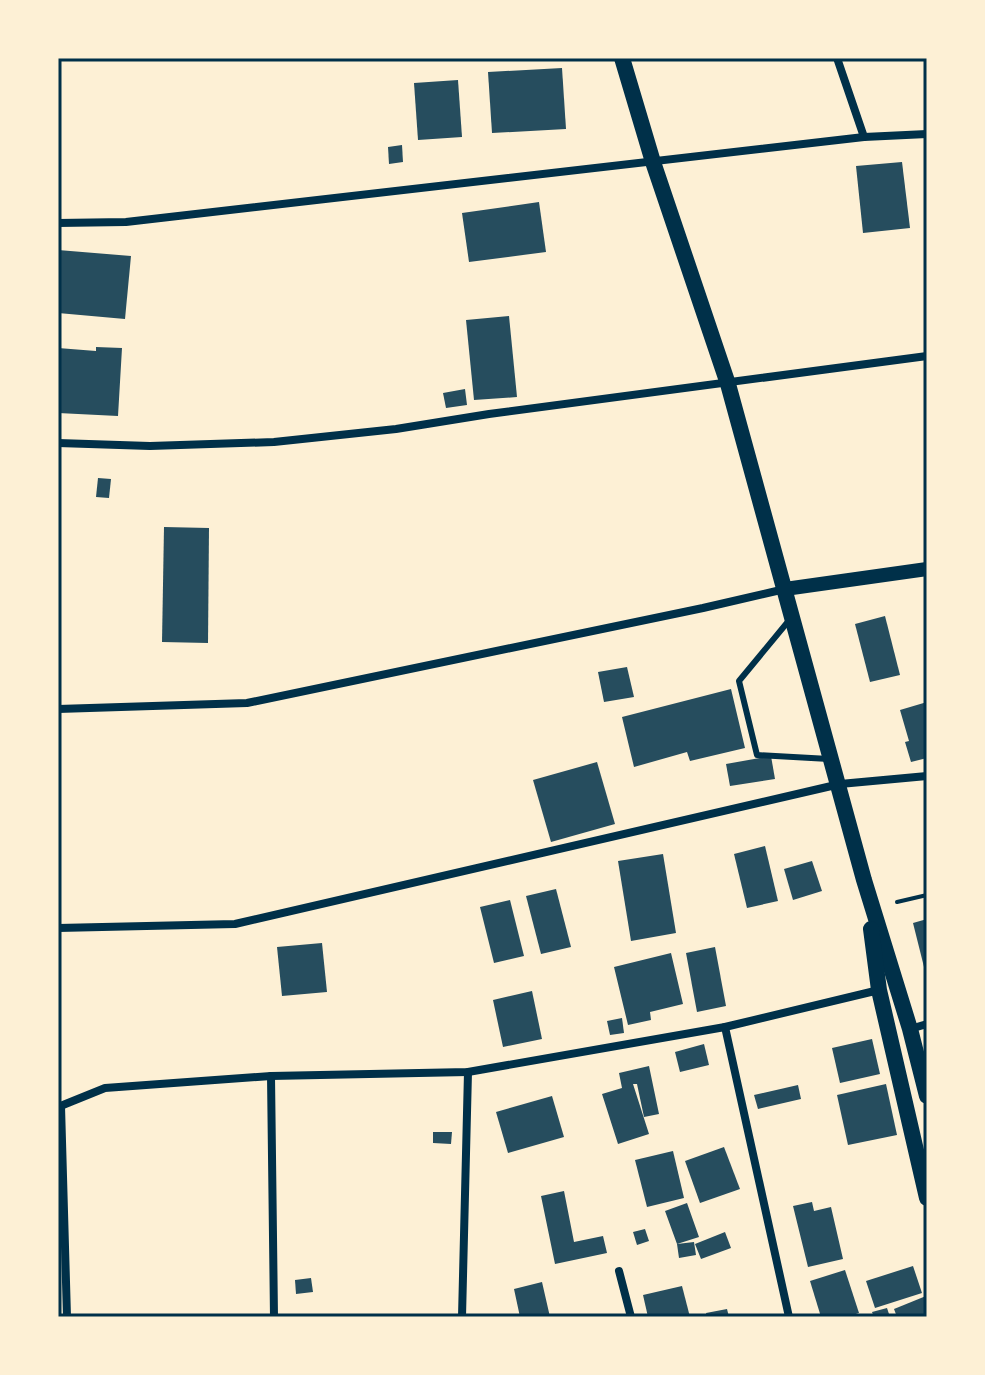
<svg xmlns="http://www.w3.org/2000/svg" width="985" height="1375" font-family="Cabin,sans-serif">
	<rect width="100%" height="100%" fill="#fdf0d5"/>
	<g fill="#264d5e">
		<path d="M562,68L566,129L492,133L488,72Z"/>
		<path d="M458,80L462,137L418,140L414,83Z"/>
		<path d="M402,145L403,162L389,164L388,147Z"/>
		<path d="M902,162L910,228L863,233L856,166Z"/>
		<path d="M539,202L546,252L469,262L462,213Z"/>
		<path d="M58,250L131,256L125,319L58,313Z"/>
		<path d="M509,316L517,397L474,400L466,320Z"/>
		<path d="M96,347L122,348L118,416L58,413V348L96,351Z"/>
		<path d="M465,389L467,405L446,408L443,393Z"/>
		<path d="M98,478L111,479L109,498L96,497Z"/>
		<path d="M164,527L209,528L208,643L162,642Z"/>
		<path d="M885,616L900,675L870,682L855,624Z"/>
		<path d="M627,667L634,697L604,702L598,672Z"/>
		<path d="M731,689L745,748L690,761L687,752L634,767L622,717Z"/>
		<path d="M927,702V758L911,762L905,742L909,741L900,710Z"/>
		<path d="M771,756L775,779L730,786L726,764Z"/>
		<path d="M597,762L615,824L551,842L533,780Z"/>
		<path d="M765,846L778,901L747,908L734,854Z"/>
		<path d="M663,854L676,933L631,941L618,861Z"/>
		<path d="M812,861L822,891L793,900L784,869Z"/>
		<path d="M556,889L571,947L541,954L526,896Z"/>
		<path d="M510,900L524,956L494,963L480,907Z"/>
		<path d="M927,919V966L924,967L913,923Z"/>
		<path d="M322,943L327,992L282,996L277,947Z"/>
		<path d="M715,947L726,1006L697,1012L686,953Z"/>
		<path d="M671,953L683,1004L650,1012L651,1020L628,1025L614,967Z"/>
		<path d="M532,991L542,1039L503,1047L493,1000Z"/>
		<path d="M622,1018L624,1033L610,1035L607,1021Z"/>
		<path d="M872,1039L880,1074L840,1083L832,1048Z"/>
		<path d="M704,1044L709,1065L680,1072L675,1052Z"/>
		<path d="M649,1066L659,1114L644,1117L637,1084H633L649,1134L618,1144L602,1094L622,1088L619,1073Z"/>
		<path d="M886,1084L897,1135L848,1145L837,1095Z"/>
		<path d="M798,1085L801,1099L758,1109L754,1095Z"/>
		<path d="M552,1096L564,1137L508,1153L496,1112Z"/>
		<path d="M433,1132H452L451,1144L433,1143Z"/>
		<path d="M724,1147L740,1189L700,1203L685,1161Z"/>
		<path d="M673,1151L684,1198L647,1207L635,1160Z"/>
		<path d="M564,1191L574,1242L603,1236L607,1253L555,1264L541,1196Z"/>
		<path d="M812,1202L814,1211L831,1207L843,1259L808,1267L793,1206Z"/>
		<path d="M687,1203L699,1237L677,1244L694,1242L696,1255L679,1258L677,1244L665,1211Z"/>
		<path d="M645,1229L649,1241L637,1245L633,1232Z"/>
		<path d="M725,1232L731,1248L701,1259L695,1244Z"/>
		<path d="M913,1266L922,1293L875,1308L866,1281Z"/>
		<path d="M845,1270L859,1313L846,1317H821L810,1281Z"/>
		<path d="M311,1278L313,1292L296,1294L295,1280Z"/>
		<path d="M542,1282L550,1317H535L534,1314L520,1317L514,1289Z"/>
		<path d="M682,1286L690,1317H648L643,1295Z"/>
		<path d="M926,1296L927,1317H897L894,1309Z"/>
		<path d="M887,1308L890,1317H874L872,1312Z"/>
		<path d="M727,1309L729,1317H707L706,1313Z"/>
	</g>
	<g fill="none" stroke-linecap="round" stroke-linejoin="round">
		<path stroke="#003049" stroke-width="4" d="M897,902L927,895"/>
		<path stroke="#003049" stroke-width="6" d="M791,618L739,681L757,755L829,759"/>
		<g stroke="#003049" stroke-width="8">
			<path d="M837,58L864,137"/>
			<path d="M58,223L126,222L864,137L927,134"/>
			<path d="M58,443L150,446L274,442L396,429L489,414L927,356"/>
			<path d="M58,709L247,703L703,608L785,589"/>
			<path d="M58,928L235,924L840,784L927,776"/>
			<path d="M725,1027L789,1317"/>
			<path d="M910,1029L927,1024"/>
			<path d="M271,1076L274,1317"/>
			<path d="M61,1106L67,1317"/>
			<path d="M58,1107L105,1088L271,1076L468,1072L725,1027L879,990"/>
			<path d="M619,1271L631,1317"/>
			<path d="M462,1317L468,1072"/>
		</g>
		<path stroke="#003049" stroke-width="14" d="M785,589L927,569"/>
		<g stroke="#003049" stroke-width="16">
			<path d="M622,58L653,162L728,384L864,880L910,1029L927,1096"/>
			<path d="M871,929L879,990L927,1198"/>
		</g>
	</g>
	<rect width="985" height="1375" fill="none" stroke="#fdf0d5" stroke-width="120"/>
	<rect x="60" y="60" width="865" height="1255" fill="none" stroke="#003049" stroke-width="3"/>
</svg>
